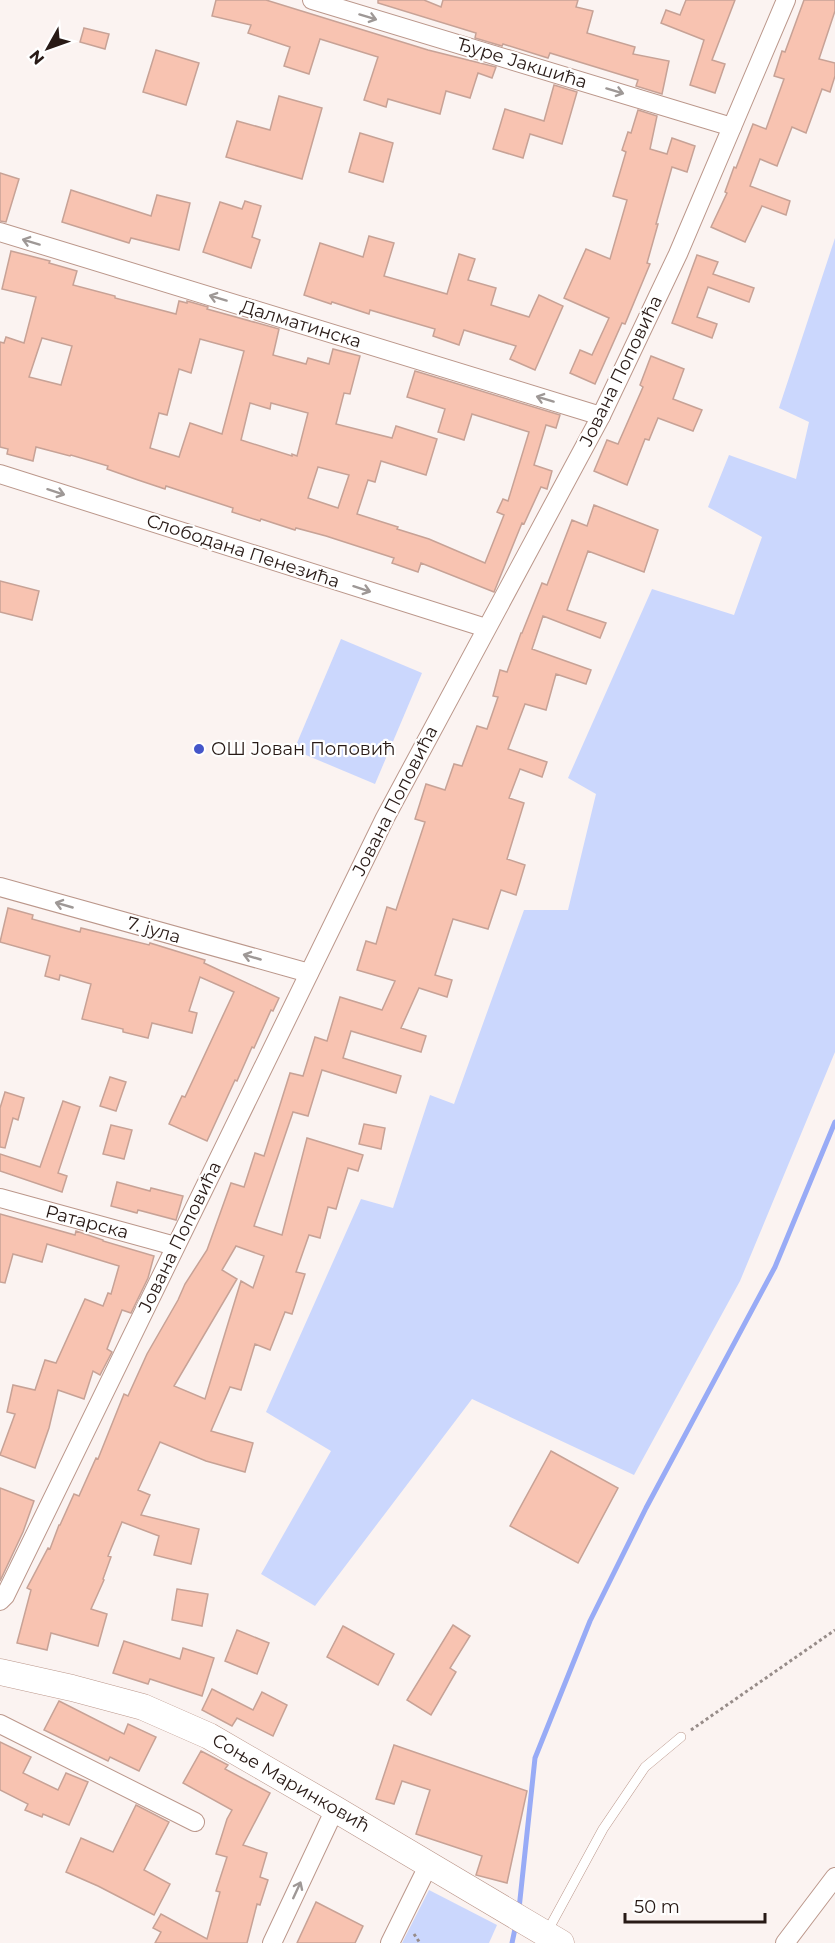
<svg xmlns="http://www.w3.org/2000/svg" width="835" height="1943" font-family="Montserrat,sans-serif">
	<rect width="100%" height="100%" fill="#fbf3f1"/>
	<g fill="#cbd7fd">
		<path d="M835,238V1052L740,1281L634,1475L472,1399L315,1606L261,1574L331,1451L266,1412L361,1199L393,1208L430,1095L454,1104L524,910H568L596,794L568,778L652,589L734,615L762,537L708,507L729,455L796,479L809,422L779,408Z"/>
		<path d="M341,639L422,673L375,784L294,750Z"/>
		<path d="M429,1890L497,1925L489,1943H402Z"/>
	</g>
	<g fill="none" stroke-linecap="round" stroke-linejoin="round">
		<g stroke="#98abf6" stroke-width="5">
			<path d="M519,1909L535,1758L590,1621L646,1508L775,1267L835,1122"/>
			<path d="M512,1943L516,1924"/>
		</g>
	</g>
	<g fill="#f8c3b1" stroke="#c7a296" stroke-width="1.5" fill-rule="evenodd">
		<path d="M216,0H266L428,50L496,67L492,78L478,73L470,98L446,91L440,114L388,99L386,107L364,100L378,57L320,39L309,74L284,66L290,47L248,33L251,25L212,16Z"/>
		<path d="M378,0H424L441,7L443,0H578L576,7L593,11L587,33L635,47L633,54L669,61L662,94L636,86L638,80L550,53L548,58L503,44L502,46L475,38L476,33L378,3Z"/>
		<path d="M686,0H735L712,60L725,64L715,93L690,85L704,40L661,23L666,10L680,15Z"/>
		<path d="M804,0H835V11L819,59L835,63V76L830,92L822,89L806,133L792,127L777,166L760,159L750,186L790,201L786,215L762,206L745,242L711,227L727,193L725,192L734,167L736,168L753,124L766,129L784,79L774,76L782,51L785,52Z"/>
		<path d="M84,28L109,34L105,49L80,42Z"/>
		<path d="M156,50L199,63L186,105L143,92Z"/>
		<path d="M554,85L577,92L562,144L530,134L523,158L493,149L505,109L544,121Z"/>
		<path d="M279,96L322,108L302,179L226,157L237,121L270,130Z"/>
		<path d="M638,110L657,116L650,149L667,154L672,138L695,146L687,172L672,167L656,224H658L647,263L650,264L625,324L622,323L595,384L570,373L580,350L592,355L609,318L564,298L586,249L610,259L627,200L613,196L626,152L622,150L628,132L631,133Z"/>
		<path d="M360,133L393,143L383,182L349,172Z"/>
		<path d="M0,173L19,179L6,222L0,221Z"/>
		<path d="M71,190L151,216L157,195L190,203L179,250L131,238L129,243L62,222Z"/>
		<path d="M245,201L261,206L252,237L260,240L251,268L203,252L220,202L242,209Z"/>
		<path d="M369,236L394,243L384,276L447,294L459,254L475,259L468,280L496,288L491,305L529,317L539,295L563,306L535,370L510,359L516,346L464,330L459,345L433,336L435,329L370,310L369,314L332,302L331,304L304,295L320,243L363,257Z"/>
		<path d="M11,251L50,261L49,263L77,271L73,285L115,296V298L176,314L179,301L187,303V301L208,307L207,309L279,329L273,355L306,364L308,358L329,364L333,349L360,356L350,394L344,393L336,424L392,438L396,426L437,439L426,475L381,461L375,482L368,480L357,514L398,527L397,529L429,539L485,563L504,515L497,512L503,499L508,501L529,432L472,414L464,440L438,432L445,409L407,397L415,371L560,415L556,428L546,425L534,465L552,471L547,489L541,487L524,524L522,523L494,592L421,563L418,572L392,563L394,558L326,536L296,528L295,530L261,519L260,521L232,512L233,508L166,486L165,489L138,480L107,469L108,466L71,455L70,456L36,447L33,461L7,454L8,449L0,447V342L4,343L6,337L24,343L36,297L2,289ZM42,338L72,346L61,385L29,377ZM200,339L244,351L222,434L190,423L179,457L150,448L159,413L167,415L179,369L191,373ZM250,403L270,409L271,403L308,413L297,456L292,454V456L241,440ZM318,467L349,475L338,508L308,498Z"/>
		<path d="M697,255L718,262L713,274L754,288L749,302L708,287L697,317L717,324L712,338L672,323Z"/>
		<path d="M651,356L684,369L673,399L702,410L693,431L658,418L649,440L645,439L627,485L594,471L607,440L618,444L643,387L640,385Z"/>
		<path d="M594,505L658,530L644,572L588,551L567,610L606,623L600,638L543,616L532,649L591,670L586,684L556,674L546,710L525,704L508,749L547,762L542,777L520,769L509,798L524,803L507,859L525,865L516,895L501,890L488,929L453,919L435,975L452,980L447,997L419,988L401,1028L426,1036L421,1052L351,1031L343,1058L401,1076L396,1093L322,1070L308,1116L293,1112L254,1226L282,1235L307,1138L363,1155L358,1171L348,1168L336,1209L328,1207L320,1238L309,1235L296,1272L305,1274L292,1314L285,1312L270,1350L255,1344L241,1390L230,1387L211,1431L253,1443L245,1472L206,1461L160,1442L138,1490L150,1495L141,1515L199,1529L191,1564L154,1555L159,1536L122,1522L108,1556L111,1557L103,1579L104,1580L91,1609L107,1614L98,1646L51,1633L47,1650L17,1643L31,1590L27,1588L48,1548L50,1549L59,1525H60L74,1494L79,1496L96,1458L98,1459L124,1394L128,1396L147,1354L178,1300L185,1284L207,1250L231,1183L244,1187L255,1153L264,1156L290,1073L303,1076L315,1037L327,1041L340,997L382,1010L395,981L357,970L366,941L376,944L387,907L396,910L425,822L415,819L426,784L445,790L454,764L462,766L477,726L487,729L498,697L493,696L500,670L507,672L521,633H522L542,583L547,585L572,520L587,526ZM236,1246L264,1256L253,1288L241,1281L205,1399L174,1386L237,1279L222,1270Z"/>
		<path d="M0,581L39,591L32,620L0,612Z"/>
		<path d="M8,908L33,915L32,919L80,932L81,928L149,945L150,943L205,960L204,963L279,998L273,1011L271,1010L254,1048L252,1047L237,1081L235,1080L207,1141L169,1124L182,1096L185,1097L234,992L200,977L189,1011L197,1013L192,1033L152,1023L148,1038L123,1032V1029L82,1019L91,984L60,975L59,980L45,976L50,956L0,942Z"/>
		<path d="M110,1077L126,1082L116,1111L100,1106Z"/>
		<path d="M5,1092L24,1098L18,1120L13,1118L5,1148L0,1147V1108Z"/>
		<path d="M63,1101L80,1107L58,1173L67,1176L62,1192L0,1171V1154L40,1167Z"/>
		<path d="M364,1124L385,1128L381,1149L359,1144Z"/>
		<path d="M111,1125L132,1130L124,1159L103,1154Z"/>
		<path d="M117,1182L150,1191L151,1188L183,1196L176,1220L138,1210L137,1213L111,1206Z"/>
		<path d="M0,1214L75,1235L76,1231L103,1240V1241L154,1256L148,1278L131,1313L122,1310L107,1349L112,1352L100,1375L93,1371L84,1399L58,1390L49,1428L35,1468L0,1455L15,1414L7,1412L13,1385L35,1390L45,1360L56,1363L85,1299L103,1306L108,1293L111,1294L119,1266L47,1244L42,1262L13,1254L5,1283L0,1282Z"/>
		<path d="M551,1451L618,1488L578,1563L510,1526Z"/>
		<path d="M0,1488L34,1501L23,1532L0,1581Z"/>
		<path d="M177,1589L208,1594L202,1626L172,1620Z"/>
		<path d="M453,1625L470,1636L450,1668L456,1672L431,1715L407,1700Z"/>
		<path d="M343,1626L394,1654L378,1685L327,1657Z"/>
		<path d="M237,1630L269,1643L257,1674L225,1661Z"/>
		<path d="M124,1641L180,1659L183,1648L214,1658L202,1696L150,1679L148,1684L113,1673Z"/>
		<path d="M212,1689L253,1710L262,1692L287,1705L273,1736L237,1718L232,1726L202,1710Z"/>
		<path d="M59,1701L124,1734L128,1724L156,1737L139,1771L110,1757L108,1761L44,1730Z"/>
		<path d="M0,1742L31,1757L23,1773L58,1790L66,1773L88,1782L69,1825L43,1814L42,1817L25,1810L28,1804L0,1790Z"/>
		<path d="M394,1745L527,1791L507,1883L476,1875L482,1856L416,1834L430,1790L402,1781L394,1804L376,1799Z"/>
		<path d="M201,1751L228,1765L225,1769L270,1793L243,1845L267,1853L260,1877L268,1880L260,1905L257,1904L247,1943H155L161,1932L153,1928L161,1914L207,1939L220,1892L216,1891L227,1857L216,1854L227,1819L232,1810L183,1783Z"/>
		<path d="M136,1805L169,1822L144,1870L170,1884L154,1915L98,1886L66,1872L81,1838L113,1852Z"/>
		<path d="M316,1902L363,1926L355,1943H297Z"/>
	</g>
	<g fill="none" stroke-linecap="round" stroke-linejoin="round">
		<defs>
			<path id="lane" d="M547,1932L603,1829L645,1767L681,1737"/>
			<g id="street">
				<path d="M312,0L732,127"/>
				<path d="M0,232L601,416"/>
				<path d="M0,474L486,628"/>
				<path d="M0,887L309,973"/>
				<path d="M0,1198L175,1246"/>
				<path d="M0,1601L5,1596L385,818L601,416L678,254L786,0"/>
				<path d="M0,1724L195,1822"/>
				<path d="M272,1943L335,1809"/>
				<path d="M390,1943L429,1864"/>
				<path d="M785,1943L835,1877"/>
			</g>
			<path id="secondary" d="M0,1672L72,1688L143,1707L209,1736L335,1809L561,1943"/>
		</defs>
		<use href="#lane" stroke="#bb978b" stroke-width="10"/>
		<use href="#street" stroke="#bb978b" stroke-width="20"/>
		<use href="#secondary" stroke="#bb978b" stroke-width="27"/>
		<g stroke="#978c89" stroke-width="3" stroke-dasharray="3 3" stroke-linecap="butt">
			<path d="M691,1730L835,1630"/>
			<path d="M414,1934L420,1943"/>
		</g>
		<use href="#lane" stroke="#fff" stroke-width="9"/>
		<use href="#street" stroke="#fff" stroke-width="18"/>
		<use href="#secondary" stroke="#fff" stroke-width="26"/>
	</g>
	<defs><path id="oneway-shaft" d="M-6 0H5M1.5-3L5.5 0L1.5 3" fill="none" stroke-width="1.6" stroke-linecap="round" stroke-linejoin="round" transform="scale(1.5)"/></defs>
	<g stroke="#9e9896">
		<use href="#oneway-shaft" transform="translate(368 17) rotate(17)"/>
		<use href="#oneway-shaft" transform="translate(615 91) rotate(17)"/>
		<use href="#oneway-shaft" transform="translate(31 242) rotate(-163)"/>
		<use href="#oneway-shaft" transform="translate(218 298) rotate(-163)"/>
		<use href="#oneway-shaft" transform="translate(545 399) rotate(-163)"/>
		<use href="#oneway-shaft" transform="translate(56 492) rotate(18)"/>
		<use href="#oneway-shaft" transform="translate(362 589) rotate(18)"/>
		<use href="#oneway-shaft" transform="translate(64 905) rotate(-164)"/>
		<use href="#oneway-shaft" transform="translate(252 957) rotate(-164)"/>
		<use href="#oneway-shaft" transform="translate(297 1890) rotate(-65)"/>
	</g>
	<circle fill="#4455c9" stroke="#fff" stroke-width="2" cx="199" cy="749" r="6"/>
	<g text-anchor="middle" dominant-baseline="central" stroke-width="4.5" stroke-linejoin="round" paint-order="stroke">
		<g font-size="18" fill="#281a16" stroke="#fff">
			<text transform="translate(522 63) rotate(17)">Ђуре Јакшића</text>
			<text transform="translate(301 324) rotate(17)">Далматинска</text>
			<text transform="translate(621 371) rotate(-64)">Јована Поповића</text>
			<text transform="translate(243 551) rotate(18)">Слободана Пенезића</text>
			<text transform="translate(395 801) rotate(-63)">Јована Поповића</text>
			<text transform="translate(154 930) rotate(16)">7. јула</text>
			<text transform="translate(87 1222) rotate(15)">Ратарска</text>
			<text transform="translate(180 1237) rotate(-64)">Јована Поповића</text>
			<text transform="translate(291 1783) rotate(30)">Соње Маринковић</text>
		</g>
		<g font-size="18" fill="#281a16" stroke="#fff" text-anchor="start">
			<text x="211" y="749">ОШ Јован Поповић</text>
		</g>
	</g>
	<g transform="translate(48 48) rotate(230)" stroke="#ffffff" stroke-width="4.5" paint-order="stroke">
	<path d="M0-4.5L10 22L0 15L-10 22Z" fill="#281a16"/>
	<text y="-9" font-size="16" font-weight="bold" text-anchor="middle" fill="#281a16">N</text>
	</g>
	<path d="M625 1913v9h140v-9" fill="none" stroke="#281a16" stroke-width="3"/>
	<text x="634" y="1913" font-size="18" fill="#281a16" stroke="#ffffff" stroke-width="4.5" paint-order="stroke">50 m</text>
</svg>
